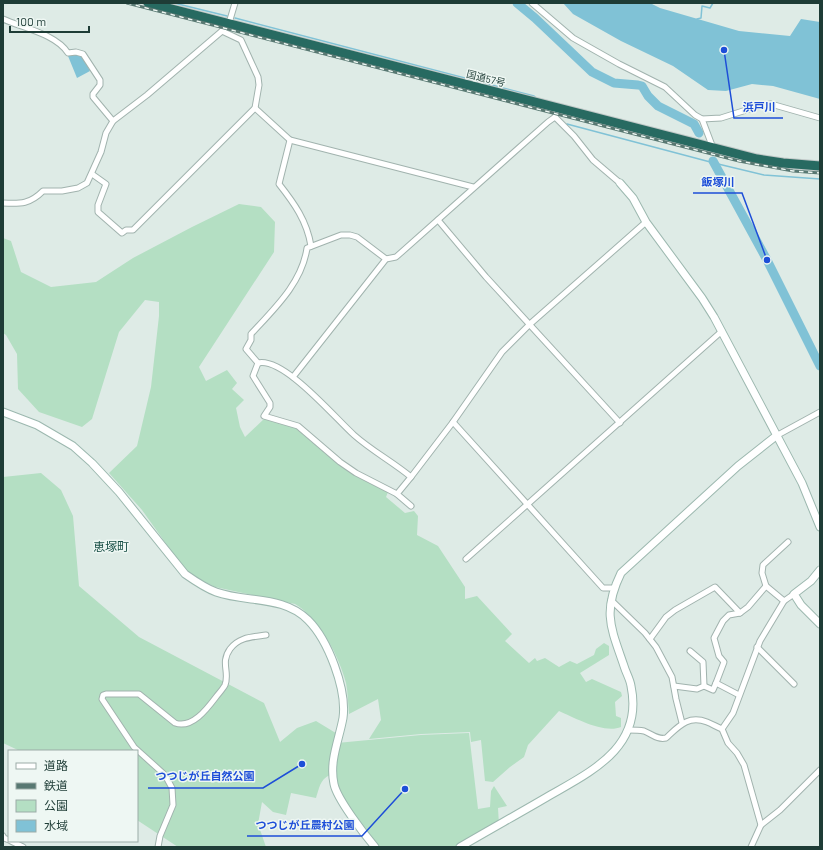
<svg xmlns="http://www.w3.org/2000/svg" width="823" height="850" font-family="Barlow,'Noto Sans JP',sans-serif">
	<rect width="100%" height="100%" fill="#deebe6"/>
	<g fill="#b4dfc3">
		<path d="M239,204L261,207L275,222L274,252L199,367L206,381L227,370L237,383L232,389L244,400L236,408L240,427L245,437L265,418L298,427L339,463L388,492L386,497L405,513L414,511L418,516L417,535L438,546L465,587V599L477,596L512,634L505,641L529,663L535,658L537,661L545,658L559,667L570,661L577,664L594,655L596,649L604,643L609,646V655L580,673L586,682L592,679L621,692L622,696L615,702L616,716L621,718V727C604,734 575,718 559,711L528,745L524,757L510,767L493,782L485,781L481,740L471,742L470,732L421,734L369,739L381,720L378,699L349,714C348,704 348,693 346,683C339,656 320,619 295,604L215,587L187,573L142,510L109,473L137,446L151,387L159,316V302L145,300L119,332L92,419L82,427L39,412L18,389L17,354L6,335L3,333V238L11,241L21,272L51,287L96,282L133,258L192,227Z"/>
		<path d="M41,473L61,490L73,516L79,586L139,637L264,703L280,742L297,728L316,721L339,735L337,743L421,735L469,733L478,809L490,807L491,791L494,786L507,806L498,808L499,825L460,847H375L339,797L332,774C320,779 320,786 316,798L291,793L286,815L273,812L262,802L258,824L266,847H178L137,820V751H20L3,743V477Z"/>
	</g>
	<g fill="#80c2d6">
		<path d="M563,3H650L660,8L739,31L790,36L801,19L820,22V99L773,86L752,84L726,91L708,90L673,66L621,41L573,14Z"/>
		<path d="M76,55H82L90,71L77,78L68,56Z"/>
	</g>
	<g fill="none" stroke-linecap="round" stroke-linejoin="round">
		<g stroke="#80c2d6" stroke-width="1.5">
			<path d="M174,3L227,16"/>
			<path d="M235,18L534,96L535,97"/>
			<path d="M697,19L701,18L702,6L710,8L713,3"/>
			<path d="M567,124L714,163L764,175L820,179"/>
		</g>
		<g stroke="#80c2d6" stroke-width="9">
			<path d="M517,3L535,18L592,72L614,83L638,85L642,86L648,96L658,106L694,124L699,133"/>
			<path d="M713,161L767,260L820,366"/>
		</g>
		<defs>
			<g id="street">
				<path d="M532,3L573,38L619,64L665,87L695,115L702,119L721,118L762,105L771,104L820,118"/>
				<path d="M3,19C23,28 56,34 68,53L76,52L83,54L100,80V85L93,94V97L113,121"/>
				<path d="M255,108L290,140L473,187"/>
				<path d="M555,117L574,136L593,160L620,183"/>
				<path d="M702,119L713,148"/>
				<path d="M290,140L279,184C294,203 307,221 311,246"/>
				<path d="M92,174L106,184L98,205V212L122,233L126,230H133L255,108L259,85L258,77L241,40L222,31"/>
				<path d="M3,203C21,204 30,204 43,191H62L78,188L87,183L101,152L106,133L113,121L147,95L222,31L229,23L235,3"/>
				<path d="M438,220L486,277L620,423"/>
				<path d="M258,363L246,349L251,340V334C274,309 302,283 307,248L341,235H350L357,237L386,259"/>
				<path d="M258,363L253,376L270,403V407L264,416L298,426L340,462L356,473L397,494"/>
				<path d="M258,363C284,357 335,418 354,435C372,451 393,462 411,477"/>
				<path d="M293,377L386,259L396,257L548,122L555,117L557,107"/>
				<path d="M453,422L603,588H613"/>
				<path d="M776,436L820,412"/>
				<path d="M411,506L397,494L411,477L453,422L502,352L530,324L646,222"/>
				<path d="M466,559L722,331"/>
				<path d="M611,600L645,633L656,647L672,677L676,699L682,723"/>
				<path d="M784,601L766,586L762,573L763,565L788,542"/>
				<path d="M650,639L666,617L675,610L715,587L740,613L748,607L766,586"/>
				<path d="M757,647L794,684"/>
				<path d="M716,683L724,662L719,656L714,638L723,621L729,615L740,613"/>
				<path d="M674,686L697,689L704,686L703,662L690,651"/>
				<path d="M704,686L713,690L716,683L739,695"/>
				<path d="M722,729L733,713L760,641L784,601L794,594"/>
				<path d="M628,730C633,730 639,730 644,731C652,734 657,740 666,738C679,726 688,715 707,722C712,724 717,727 722,729L728,743L737,753L744,765L761,825"/>
				<path d="M3,836L4,838L9,840"/>
				<path d="M11,841L23,847"/>
				<path d="M158,847L160,836L173,805L172,788L165,775L134,747L102,699L103,695L106,694H139L175,723C192,729 207,709 216,697C219,693 223,689 225,685C230,672 220,663 230,649C239,637 252,637 266,635"/>
				<path d="M751,847L761,825L780,810L820,770"/>
			</g>
			<g id="secondary">
				<path d="M620,183L633,198L646,222L702,298L714,317L802,483L820,527"/>
				<path d="M3,412L37,425L73,446L92,463L119,492L185,574C195,581 205,588 216,592C247,603 283,595 308,620C328,640 347,689 343,718C339,740 329,761 334,784C337,799 364,834 375,847"/>
				<path d="M820,570L811,581L794,594L801,605L820,624"/>
				<path d="M460,847C489,830 518,814 547,797C590,772 644,748 631,686C630,679 626,673 624,666C611,628 602,612 621,573L738,466L776,436"/>
			</g>
			<path id="highway" d="M148,3L757,159L783,163L820,166"/>
		</defs>
		<use href="#street" stroke="#a1b3ae" stroke-width="7"/>
		<use href="#secondary" stroke="#9cb8af" stroke-width="9"/>
		<use href="#highway" stroke="#c0c8c7" stroke-width="11"/>
		<use href="#street" stroke="#fff" stroke-width="5"/>
		<use href="#secondary" stroke="#fff" stroke-width="7"/>
		<use href="#highway" stroke="#276a61" stroke-width="9"/>
		<defs>
			<path id="rail" d="M127,3L739,161L793,171L820,173"/>
		</defs>
		<use href="#rail" stroke="#587872" stroke-width="3"/>
		<use href="#rail" stroke="#eef7f3" stroke-width="1.5" stroke-dasharray="4.5" stroke-linecap="butt"/>
	</g>
	<g text-anchor="middle" dominant-baseline="central" stroke-width="3" stroke-linejoin="round" paint-order="stroke">
		<g font-size="10" fill="#1e3c36" stroke="#eef7f3">
			<text transform="translate(486 78) rotate(14)">国道57号</text>
		</g>
		<g font-size="12" fill="#184f46" stroke="#eef7f3">
			<text x="111" y="546">恵塚町</text>
		</g>
	</g>
	<path fill="none" stroke="#1d4ed8" stroke-width="1.5" d="M724 50L734 118H783M767 260L742 193H693M302 764L263 788H148M405 789L362 836H247"/>
	<g fill="#1d4ed8" stroke="#eef7f3" stroke-width="1.5">
		<circle cx="724" cy="50" r="4"/>
		<circle cx="767" cy="260" r="4"/>
		<circle cx="302" cy="764" r="4"/>
		<circle cx="405" cy="789" r="4"/>
	</g>
	<g font-size="11" text-anchor="middle" font-weight="bold" fill="#1d4ed8" stroke="#eef7f3" stroke-width="3" stroke-linejoin="round" paint-order="stroke">
		<text x="759" y="111">浜戸川</text>
		<text x="718" y="186">飯塚川</text>
		<text x="205" y="780">つつじが丘自然公園</text>
		<text x="305" y="829">つつじが丘農村公園</text>
	</g>
	<rect width="823" height="850" fill="none" stroke="#1e3c36" stroke-width="8"/>
	<rect x="8" y="750" width="130" height="92" fill="#eef7f3" stroke="#9baca7"/>
	<rect x="16" y="763" width="20" height="6" fill="#ffffff" stroke="#9baca7"/>
	<text x="44" y="770" font-size="12" fill="#1e3c36">道路</text>
	<rect x="16" y="783" width="20" height="6" fill="#587872" stroke="#9baca7"/>
	<text x="44" y="790" font-size="12" fill="#1e3c36">鉄道</text>
	<rect x="16" y="800" width="20" height="12" fill="#b4dfc3" stroke="#9baca7"/>
	<text x="44" y="810" font-size="12" fill="#1e3c36">公園</text>
	<rect x="16" y="820" width="20" height="12" fill="#80c2d6" stroke="#9baca7"/>
	<text x="44" y="830" font-size="12" fill="#1e3c36">水域</text>
	<path d="M10 26v6h79v-6" fill="none" stroke="#1e3c36" stroke-width="2"/>
	<text x="16" y="26" font-size="12" fill="#1e3c36" stroke="#eef7f3" stroke-width="3" paint-order="stroke">100 m</text>
</svg>
